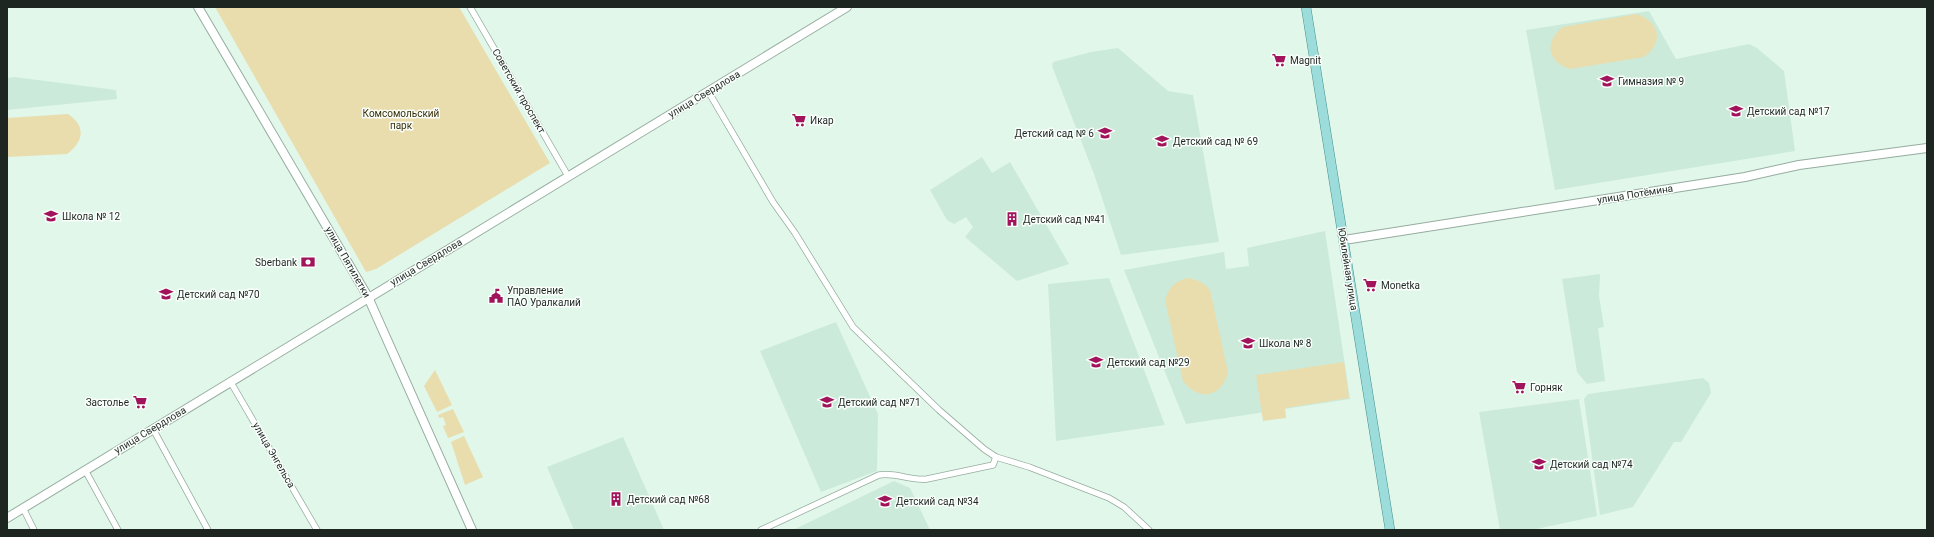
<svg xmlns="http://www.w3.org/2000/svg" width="1934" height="537" font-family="Roboto,sans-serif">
	<rect width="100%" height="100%" fill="#e0f7ea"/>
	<g fill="#ccead9">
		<path d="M1649,11L1676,59L1749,44L1757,48L1784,71L1795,151L1555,190L1526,30Z"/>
		<path d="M1118,48L1168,91L1193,95L1219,242L1121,255L1094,174L1052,66L1053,62L1091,52Z"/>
		<path d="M14,77L116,90L117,99L7,110V78Z"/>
		<path d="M982,157L992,173L1010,162L1069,264L1017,281L965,237L973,227L966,217L954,224L947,220L930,190Z"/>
		<path d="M1325,231L1350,399L1186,424L1124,270L1224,252L1226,269L1249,266L1247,248Z"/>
		<path d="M1600,274L1599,296L1604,327L1598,328L1605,381L1587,384L1577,372L1562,279Z"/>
		<path d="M1109,278L1165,425L1056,441L1048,284Z"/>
		<path d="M836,322L878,414L877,471L821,492L760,351Z"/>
		<path d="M1703,378L1709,383L1711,393L1681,442H1674L1633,507L1600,515L1584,399L1588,394Z"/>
		<path d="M1579,399L1597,516L1532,530H1500L1479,412Z"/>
		<path d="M623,437L664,530H574L547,467Z"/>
		<path d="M894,481L910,488L930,530H793Z"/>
	</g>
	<g fill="#e9ddae">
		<path d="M215,7H459L550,163L376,269L366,272Z"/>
		<path d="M1637,14C1660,22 1664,42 1644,57L1570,69C1547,62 1544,41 1563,27Z"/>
		<path d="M68,114C87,127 83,142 67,154L7,157V118Z"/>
		<path d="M1188,278C1198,280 1203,282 1210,290L1228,372C1222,397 1199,402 1183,381L1165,300C1169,287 1175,281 1188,278Z"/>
		<path d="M1344,362L1349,398L1285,408L1286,418L1263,421L1256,375Z"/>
		<path d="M435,370L452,405L437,412L424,386Z"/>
		<path d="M453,409L464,432L448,438L443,426L446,425L443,417L439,418L438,415Z"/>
		<path d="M464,436L483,477L465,485L451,442Z"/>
	</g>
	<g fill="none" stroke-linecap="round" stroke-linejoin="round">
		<defs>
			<g id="street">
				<path d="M470,7L568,176"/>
				<path d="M708,91L773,202L795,233L853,327L939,410L984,449L996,457L1029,467L1109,498L1124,507L1149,530"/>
				<path d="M230,381L317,530"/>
				<path d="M153,429L208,530"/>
				<path d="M85,470L118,530"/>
				<path d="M23,508L34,530"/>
				<path d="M761,530L879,475C896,472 910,481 927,479L993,465L996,457"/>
			</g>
			<g id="secondary">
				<path d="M198,7L368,297L472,530"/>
				<path d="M1344,240L1745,177L1799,165L1927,148"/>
				<path d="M7,518L847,7"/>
			</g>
			<path id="primary" d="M1306,7L1390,530"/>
		</defs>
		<use href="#street" stroke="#96aca0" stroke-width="7"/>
		<use href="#secondary" stroke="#96aca0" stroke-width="10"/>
		<use href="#primary" stroke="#458e8b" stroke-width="10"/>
		<use href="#street" stroke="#fff" stroke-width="5.5"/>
		<use href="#secondary" stroke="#fff" stroke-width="8"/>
		<use href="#primary" stroke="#9cdddc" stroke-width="9"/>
	</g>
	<defs>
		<symbol id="supermarket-bare" viewBox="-9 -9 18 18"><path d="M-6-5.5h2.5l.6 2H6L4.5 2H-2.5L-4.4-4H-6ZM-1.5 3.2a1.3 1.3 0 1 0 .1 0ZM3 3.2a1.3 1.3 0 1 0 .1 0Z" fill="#a1135b" stroke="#fafffc" stroke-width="2.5" paint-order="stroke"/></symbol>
		<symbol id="school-bare" viewBox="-9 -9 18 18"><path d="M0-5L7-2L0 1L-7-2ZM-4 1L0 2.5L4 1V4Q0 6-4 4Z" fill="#a1135b" stroke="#fafffc" stroke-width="2.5" paint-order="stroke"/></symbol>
		<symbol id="building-bare" viewBox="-9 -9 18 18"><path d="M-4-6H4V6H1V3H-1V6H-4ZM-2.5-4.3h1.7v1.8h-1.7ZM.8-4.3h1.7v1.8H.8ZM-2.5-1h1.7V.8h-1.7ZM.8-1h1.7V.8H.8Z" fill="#a1135b" stroke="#fafffc" stroke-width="2.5" paint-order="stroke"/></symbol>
		<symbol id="bank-bare" viewBox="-9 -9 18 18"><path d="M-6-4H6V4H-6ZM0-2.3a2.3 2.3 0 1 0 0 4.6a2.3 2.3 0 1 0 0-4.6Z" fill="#a1135b" stroke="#fafffc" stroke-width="2.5" paint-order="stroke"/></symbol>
		<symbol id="civic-bare" viewBox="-9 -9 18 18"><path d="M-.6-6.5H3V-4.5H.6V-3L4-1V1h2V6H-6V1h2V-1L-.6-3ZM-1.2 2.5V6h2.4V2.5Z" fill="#a1135b" stroke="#fafffc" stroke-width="2.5" paint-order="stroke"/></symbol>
	</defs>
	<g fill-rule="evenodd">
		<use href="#supermarket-bare" x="1269" y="50" width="20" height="20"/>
		<use href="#school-bare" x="1597" y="71" width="20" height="20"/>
		<use href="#school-bare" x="1726" y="101" width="20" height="20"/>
		<use href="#supermarket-bare" x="789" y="110" width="20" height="20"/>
		<use href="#school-bare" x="1095" y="123" width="20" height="20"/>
		<use href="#school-bare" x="1152" y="131" width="20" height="20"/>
		<use href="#school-bare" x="41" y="206" width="20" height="20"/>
		<use href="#building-bare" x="1002" y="209" width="20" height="20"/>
		<use href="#bank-bare" x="298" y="252" width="20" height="20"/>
		<use href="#supermarket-bare" x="1360" y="275" width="20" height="20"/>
		<use href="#school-bare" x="156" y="284" width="20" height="20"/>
		<use href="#civic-bare" x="486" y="286" width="20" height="20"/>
		<use href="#school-bare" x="1238" y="333" width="20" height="20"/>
		<use href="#school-bare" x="1086" y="352" width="20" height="20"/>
		<use href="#supermarket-bare" x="1509" y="377" width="20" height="20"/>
		<use href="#supermarket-bare" x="130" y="392" width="20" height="20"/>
		<use href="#school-bare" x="817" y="392" width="20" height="20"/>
		<use href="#school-bare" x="1529" y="454" width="20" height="20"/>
		<use href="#building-bare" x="606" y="489" width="20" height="20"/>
		<use href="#school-bare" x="875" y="491" width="20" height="20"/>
	</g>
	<g text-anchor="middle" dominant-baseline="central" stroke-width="3" stroke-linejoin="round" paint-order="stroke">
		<g font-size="10" fill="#1e2622" stroke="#fafffc" text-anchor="start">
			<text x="1290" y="60">Magnit</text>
			<text x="1618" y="81">Гимназия № 9</text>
			<text x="1747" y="111">Детский сад №17</text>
			<text x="810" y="120">Икар</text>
			<text x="1094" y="133" text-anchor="end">Детский сад № 6</text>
			<text x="1173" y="141">Детский сад № 69</text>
			<text x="62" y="216">Школа № 12</text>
			<text x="1023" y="219">Детский сад №41</text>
			<text x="297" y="262" text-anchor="end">Sberbank</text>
			<text x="1381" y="285">Monetka</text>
			<text x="507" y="290">Управление<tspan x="507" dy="12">ПАО Уралкалий</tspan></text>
			<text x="177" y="294">Детский сад №70</text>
			<text x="1259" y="343">Школа № 8</text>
			<text x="1107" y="362">Детский сад №29</text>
			<text x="1530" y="387">Горняк</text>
			<text x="129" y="402" text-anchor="end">Застолье</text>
			<text x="838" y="402">Детский сад №71</text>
			<text x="1550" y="464">Детский сад №74</text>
			<text x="627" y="499">Детский сад №68</text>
			<text x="896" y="501">Детский сад №34</text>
		</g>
		<g font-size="10" fill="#1e2622" stroke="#fafffc">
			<text transform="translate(519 91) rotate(60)">Советский проспект</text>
			<text transform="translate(704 94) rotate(-31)">улица Свердлова</text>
			<text transform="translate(1635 194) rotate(-9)">улица Потёмина</text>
			<text transform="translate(348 262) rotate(60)">улица Пятилетки</text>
			<text transform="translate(426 262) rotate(-31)">улица Свердлова</text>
			<text transform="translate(1348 269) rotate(81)">Юбилейная улица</text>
			<text transform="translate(150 430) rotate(-31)">улица Свердлова</text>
			<text transform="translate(274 455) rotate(60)">улица Энгельса</text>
		</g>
		<g font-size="10" fill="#3a3008" stroke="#fafffc">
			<text x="401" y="113">Комсомольский<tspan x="401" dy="12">парк</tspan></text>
		</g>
	</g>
	<rect width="1934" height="537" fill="none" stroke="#1e2622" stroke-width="16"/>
</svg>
